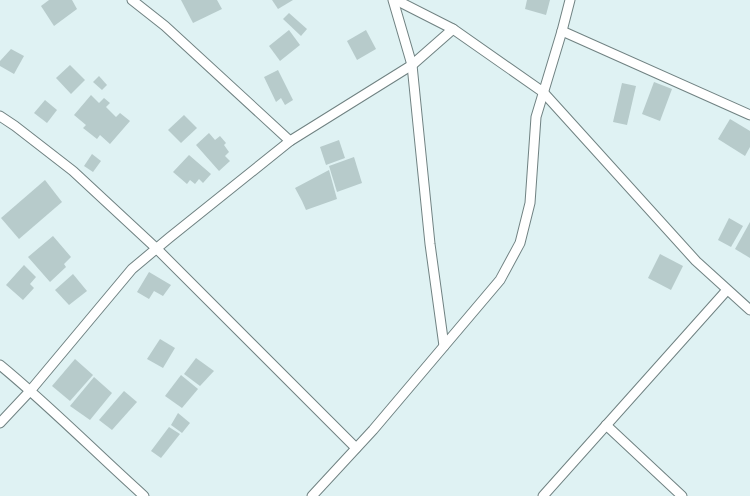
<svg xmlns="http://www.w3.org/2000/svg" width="750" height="496" font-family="Commissioner,sans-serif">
	<rect width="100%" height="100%" fill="#dff2f3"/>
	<g fill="#b7cbcb">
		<path d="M49,0H72L77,9L54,26L41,6Z"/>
		<path d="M181,0H217L222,9L193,23Z"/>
		<path d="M272,0H293L278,9Z"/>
		<path d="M527,0H550L546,15L525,9Z"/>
		<path d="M289,13L307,29L301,36L283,19Z"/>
		<path d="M289,30L300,45L280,61L269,46Z"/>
		<path d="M366,30L376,49L357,60L347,41Z"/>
		<path d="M11,49L24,56L14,74L0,66V61Z"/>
		<path d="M70,65L85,80L71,94L56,78Z"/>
		<path d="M278,70L293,100L285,105L281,98L276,102L264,77Z"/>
		<path d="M99,76L107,85L102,90L93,82Z"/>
		<path d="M654,82L672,89L660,121L642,114Z"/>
		<path d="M622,83L636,86L627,125L613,122Z"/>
		<path d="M91,95L99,103L104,98L110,103L106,107L116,117L120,113L130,121L110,144L100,135L97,139L83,128L86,125L74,115Z"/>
		<path d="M45,100L57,110L47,123L34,113Z"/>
		<path d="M184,115L197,128L181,143L168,130Z"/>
		<path d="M730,119L750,131V147L745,156L718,139Z"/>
		<path d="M209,133L215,140L220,136L226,143L224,145L229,152L225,156L230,161L219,171L196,145Z"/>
		<path d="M339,140L345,158L326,165L320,147Z"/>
		<path d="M92,154L101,161L93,172L84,166Z"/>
		<path d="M189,155L211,174L203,183L199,179L195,184L190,180L187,184L173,172Z"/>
		<path d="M354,157L362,183L337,192L329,166Z"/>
		<path d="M329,170L337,199L306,210L302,201L295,188Z"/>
		<path d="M45,180L62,202L19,239L1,218Z"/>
		<path d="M729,218L743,226L731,247L718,240Z"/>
		<path d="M750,222V258L735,249Z"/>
		<path d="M53,236L71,257L64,264L66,267L50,282L28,257Z"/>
		<path d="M660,254L683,266L671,290L648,278Z"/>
		<path d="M24,265L36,277L30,284L34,288L23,300L6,285Z"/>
		<path d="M149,272L171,285L163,296L154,291L149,299L137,292Z"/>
		<path d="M73,274L87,291L69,305L55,290Z"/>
		<path d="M160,339L175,348L163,368L147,359Z"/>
		<path d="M196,358L214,371L200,386L184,374Z"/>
		<path d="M75,359L93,375L70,401L52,386Z"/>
		<path d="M181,375L198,389L182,408L165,396Z"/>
		<path d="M94,377L112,393L90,420L70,406Z"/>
		<path d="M124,391L137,402L112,430L99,420Z"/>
		<path d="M178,413L190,423L182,433L171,425Z"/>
		<path d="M169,427L180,434L161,458L151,451Z"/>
	</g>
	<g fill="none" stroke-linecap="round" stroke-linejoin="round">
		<defs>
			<g id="minor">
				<path d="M132,0L165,26L290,141"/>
				<path d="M393,0L412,65L430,244L444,346"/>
				<path d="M396,0L453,29L543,92L696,261L750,310"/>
				<path d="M562,31L750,115"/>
				<path d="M0,116L15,126L73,171L157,249L356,448"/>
				<path d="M0,365C50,406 96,453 144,496"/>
				<path d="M0,423L30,391L132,269L169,238L290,141L412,65L453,29"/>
				<path d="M606,425L682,496"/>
				<path d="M312,496L373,430L500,280L520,243L530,203L536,117L562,31L570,0"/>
				<path d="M543,496L727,290"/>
			</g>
		</defs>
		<use href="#minor" stroke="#708282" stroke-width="11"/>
		<use href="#minor" stroke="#fff" stroke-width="9"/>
	</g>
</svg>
